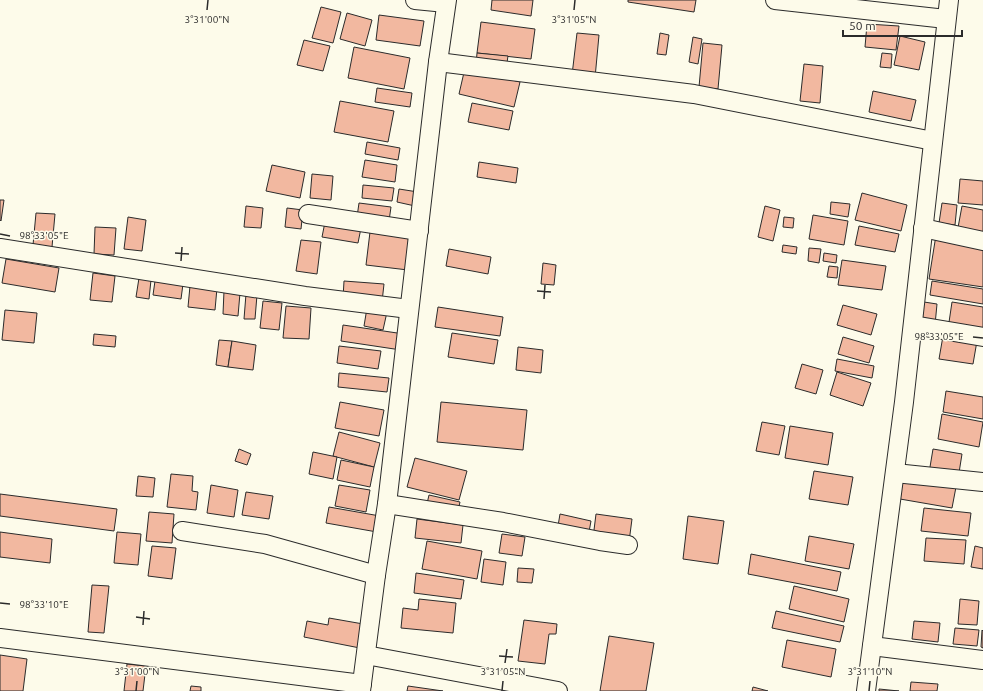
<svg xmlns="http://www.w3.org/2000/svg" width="983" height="691" font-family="Ubuntu,sans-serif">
	<rect width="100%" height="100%" fill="#fdfbea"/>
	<g fill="#f2b8a0" stroke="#2b2b2b">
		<path d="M492,0H533L531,16L491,10Z"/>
		<path d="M628,0H696L694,12L628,2Z"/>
		<path d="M321,7L341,12L333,43L312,38Z"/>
		<path d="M347,13L372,20L365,46L340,39Z"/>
		<path d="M379,15L424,21L420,46L376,40Z"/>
		<path d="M481,22L535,29L531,59L477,53Z"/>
		<path d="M867,24L899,26L896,50L865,47Z"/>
		<path d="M577,33L599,35L595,78L572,75Z"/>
		<path d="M660,33L669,35L666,55L657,54Z"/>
		<path d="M900,36L925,42L919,70L894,65Z"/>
		<path d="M693,37L702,39L698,64L689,62Z"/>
		<path d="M304,40L330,46L323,71L297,65Z"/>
		<path d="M703,43L722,45L718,89L699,87Z"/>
		<path d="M354,47L410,58L404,89L348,78Z"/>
		<path d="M477,53L508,56L506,69L476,65Z"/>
		<path d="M882,53L892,54L891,68L880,67Z"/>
		<path d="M804,64L823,66L820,103L800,101Z"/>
		<path d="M465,68L520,82L514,107L459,94Z"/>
		<path d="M377,88L412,93L410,107L375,102Z"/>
		<path d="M873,91L916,100L911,121L869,112Z"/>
		<path d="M340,101L394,111L388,142L334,132Z"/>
		<path d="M472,103L513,111L509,130L468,122Z"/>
		<path d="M367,142L400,148L398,160L365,154Z"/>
		<path d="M365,160L397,165L395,182L362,177Z"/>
		<path d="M479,162L518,168L516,183L477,177Z"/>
		<path d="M272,165L305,172L300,198L266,191Z"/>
		<path d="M312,174L333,176L331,200L310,198Z"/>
		<path d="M960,179L983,181V205L958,203Z"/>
		<path d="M363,185L394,188L392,201L362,198Z"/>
		<path d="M399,189L418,192L415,206L397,202Z"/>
		<path d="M862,193L907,205L901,231L855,220Z"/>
		<path d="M0,200H4L1,221L0,220Z"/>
		<path d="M831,202L850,204L848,217L830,214Z"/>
		<path d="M359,203L391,207L389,221L357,217Z"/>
		<path d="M942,203L957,205L955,225L939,223Z"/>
		<path d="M246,206L263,208L261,228L244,227Z"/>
		<path d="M765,206L780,210L773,241L758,237Z"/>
		<path d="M962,206L983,210V237L957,233Z"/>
		<path d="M287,208L303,210L301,229L285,227Z"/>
		<path d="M36,213L55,214L52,247L33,245Z"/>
		<path d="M813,215L848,221L844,245L809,239Z"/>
		<path d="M128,217L146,220L142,251L124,249Z"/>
		<path d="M784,217L794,218L793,228L783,227Z"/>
		<path d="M325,222L361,228L358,243L322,237Z"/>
		<path d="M859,226L899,234L895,252L855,245Z"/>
		<path d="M95,227L116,228L114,255L94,254Z"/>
		<path d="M370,232L412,237L408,270L366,265Z"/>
		<path d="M936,235L983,243V287L929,279Z"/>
		<path d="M301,240L321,242L317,274L296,271Z"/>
		<path d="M783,245L797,247L796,254L782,252Z"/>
		<path d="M809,248L821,249L819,263L808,261Z"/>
		<path d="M449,249L491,257L488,274L446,266Z"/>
		<path d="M824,253L837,255L836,263L823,261Z"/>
		<path d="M6,259L59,268L55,292L2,283Z"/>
		<path d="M842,260L886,266L882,290L838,285Z"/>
		<path d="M543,263L556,265L554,285L541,284Z"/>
		<path d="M829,266L838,267L837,278L827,277Z"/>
		<path d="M93,273L115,276L112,302L90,300Z"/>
		<path d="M139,278L151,280L149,299L136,297Z"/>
		<path d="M155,281L183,284L181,299L153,295Z"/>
		<path d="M344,281L384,284L382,302L343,298Z"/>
		<path d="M932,281L983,289V304L930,295Z"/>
		<path d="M190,286L217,288L215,310L188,307Z"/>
		<path d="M224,291L240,293L238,316L223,314Z"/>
		<path d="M246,294L257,295L255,319H244Z"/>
		<path d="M263,301L282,303L279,330L260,328Z"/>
		<path d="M924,302L937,304L935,325L921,323Z"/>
		<path d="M952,302L983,307V334L948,329Z"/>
		<path d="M843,305L877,314L871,335L837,325Z"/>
		<path d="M286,306L311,308L309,339L283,338Z"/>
		<path d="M438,307L503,317L500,336L435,327Z"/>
		<path d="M367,308L387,312L383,330L364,326Z"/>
		<path d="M5,310L37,313L34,343L2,340Z"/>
		<path d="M343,325L404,334L401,350L341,341Z"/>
		<path d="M452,333L498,340L494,364L448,357Z"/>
		<path d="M94,334L116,336L115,347L93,345Z"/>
		<path d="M943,336L977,341L973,364L939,359Z"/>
		<path d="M843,337L874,346L869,363L838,354Z"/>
		<path d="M219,340L232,341L228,367L216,365Z"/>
		<path d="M232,341L256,345L253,370L228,367Z"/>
		<path d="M339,346L381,351L378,369L337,363Z"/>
		<path d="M518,347L543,350L541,373L516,370Z"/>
		<path d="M837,359L874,366L872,378L835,371Z"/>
		<path d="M802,364L823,370L816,394L795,388Z"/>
		<path d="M837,372L871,383L863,406L830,395Z"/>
		<path d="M339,373L389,378L387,392L338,387Z"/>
		<path d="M946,391L983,397V419L943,412Z"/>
		<path d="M340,402L384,410L379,436L335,428Z"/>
		<path d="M441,402L527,410L523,450L437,442Z"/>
		<path d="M942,414L983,422L979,447L938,439Z"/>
		<path d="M762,422L785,426L779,455L756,451Z"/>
		<path d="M790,426L833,433L828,465L785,458Z"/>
		<path d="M339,432L380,443L374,467L333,456Z"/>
		<path d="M239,449L251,454L247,465L235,461Z"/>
		<path d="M933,449L962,454L958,479L929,473Z"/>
		<path d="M313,452L337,457L333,479L309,474Z"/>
		<path d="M415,458L467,471L459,500L407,487Z"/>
		<path d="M341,460L374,467L370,487L337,480Z"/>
		<path d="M814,471L853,477L848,505L809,499Z"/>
		<path d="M171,474L193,476L192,491L198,492L196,510L167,507Z"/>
		<path d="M138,476L155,478L153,497L136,496Z"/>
		<path d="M903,478L956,487L952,508L900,499Z"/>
		<path d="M211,485L238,490L234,517L207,513Z"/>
		<path d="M339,485L370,490L366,512L335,506Z"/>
		<path d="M246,492L273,496L269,519L242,515Z"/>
		<path d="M0,494L117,509L114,531L0,516Z"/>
		<path d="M429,495L460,502L457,515L426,508Z"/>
		<path d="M329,507L380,516L377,532L326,523Z"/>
		<path d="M924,508L971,513L968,536L921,531Z"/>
		<path d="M149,512L174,514L172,543L146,541Z"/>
		<path d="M560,514L591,521L589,532L558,526Z"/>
		<path d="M596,514L632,519L629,542L593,538Z"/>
		<path d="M688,516L724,521L718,564L683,559Z"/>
		<path d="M417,519L463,525L461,543L415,538Z"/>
		<path d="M0,532L52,539L50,563L0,557Z"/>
		<path d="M117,532L141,534L138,565L114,563Z"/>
		<path d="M502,534L525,537L522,556L499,553Z"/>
		<path d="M809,536L854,544L849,569L805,561Z"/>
		<path d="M926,538L966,540L964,564L924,561Z"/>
		<path d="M427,541L482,551L477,579L422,569Z"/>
		<path d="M152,546L176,548L172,579L148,576Z"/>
		<path d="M975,546L983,548V569L971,567Z"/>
		<path d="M751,554L841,572L837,591L748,574Z"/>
		<path d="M484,559L506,562L503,585L481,582Z"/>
		<path d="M518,568L534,569L532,583L517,582Z"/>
		<path d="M416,573L464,580L461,599L414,593Z"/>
		<path d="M92,585L109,586L104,633L88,632Z"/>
		<path d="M794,586L849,599L844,622L789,609Z"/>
		<path d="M419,599L456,603L453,633L401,628L403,608L418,610Z"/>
		<path d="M960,599L979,601L977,625L958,624Z"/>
		<path d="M776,611L844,626L840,642L772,628Z"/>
		<path d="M329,618L369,625L365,649L304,637L307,621L328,625Z"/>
		<path d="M524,620L557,624L556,634H549L545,664L518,661Z"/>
		<path d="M914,621L940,623L938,642L912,639Z"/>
		<path d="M955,628L979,630L977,646L953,644Z"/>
		<path d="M982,630L983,631V648L981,647Z"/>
		<path d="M609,636L654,643L646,691H600Z"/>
		<path d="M787,640L836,649L831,677L782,667Z"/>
		<path d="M0,655L27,659L23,691H0Z"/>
		<path d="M127,664L146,666L143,691H124Z"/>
		<path d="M911,682L938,684L937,691H910Z"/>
		<path d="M191,686L201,687V691H190Z"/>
		<path d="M408,686L443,691H407Z"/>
		<path d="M753,687L768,691H752Z"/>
		<path d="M879,689L899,691H879Z"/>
	</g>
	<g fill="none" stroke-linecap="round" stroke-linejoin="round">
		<defs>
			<g id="minor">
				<path d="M415,0L446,3"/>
				<path d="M775,0L946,19"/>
				<path d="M438,62L694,94L933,141"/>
				<path d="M308,214L419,231"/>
				<path d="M923,228L983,241"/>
				<path d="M0,248L305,296L409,309"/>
				<path d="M913,325L983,337"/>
				<path d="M895,473L983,482"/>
				<path d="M387,504L503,522L600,541L628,545"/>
				<path d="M182,531L265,544L376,575"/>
				<path d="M0,638L362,684"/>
				<path d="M872,646L983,660"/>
				<path d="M366,655L558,691"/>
				<path d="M361,691L376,575L387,504L438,62L447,0"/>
				<path d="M866,691L904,402L949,0"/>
			</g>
		</defs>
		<use href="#minor" stroke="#2b2b2b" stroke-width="20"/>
		<use href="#minor" stroke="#fdfbea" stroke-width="18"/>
	</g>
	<path fill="none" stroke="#2b2b2b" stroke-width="1.5" d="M207,10L208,0M574,10L575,0M0,234L10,236M175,253L189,254M181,261L182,247M537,291L551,292M544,299L545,285M973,337L983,338M0,603L10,604M136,617L150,619M143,625L144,611M499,656L513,657M505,663L507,649M136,691L137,681M502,691L503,681M869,691L870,681"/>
	<g font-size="10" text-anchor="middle" fill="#2b2b2b" stroke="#fdfbea" stroke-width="3" stroke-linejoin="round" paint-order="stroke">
		<text x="207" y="23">3°31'00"N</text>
		<text x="574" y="23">3°31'05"N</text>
		<text x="44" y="239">98°33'05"E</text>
		<text x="939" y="340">98°33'05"E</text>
		<text x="44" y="608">98°33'10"E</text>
		<text x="137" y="675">3°31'00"N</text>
		<text x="503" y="675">3°31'05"N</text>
		<text x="870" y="675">3°31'10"N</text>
	</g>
	<path d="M843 30v6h119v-6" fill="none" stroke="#2b2b2b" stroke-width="2"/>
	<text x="849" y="30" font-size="12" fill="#2b2b2b" stroke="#fdfbea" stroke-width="3" paint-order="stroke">50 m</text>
</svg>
